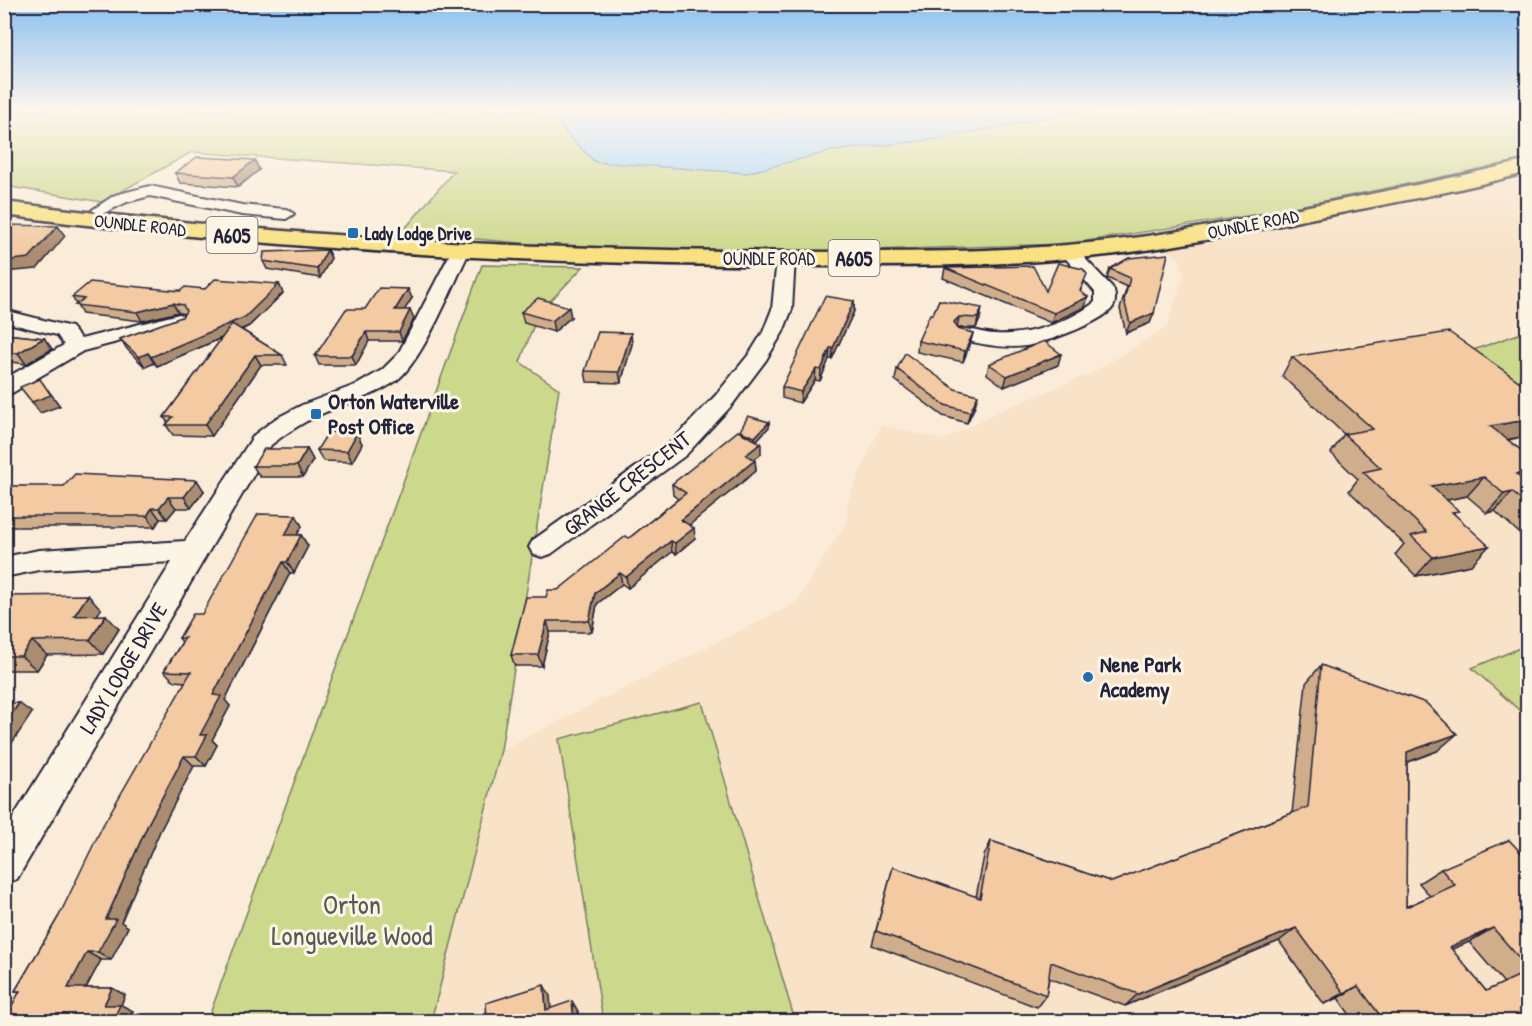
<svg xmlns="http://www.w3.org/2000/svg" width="1532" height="1026" font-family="'Patrick Hand',sans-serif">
	<rect width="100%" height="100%" fill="#faecd8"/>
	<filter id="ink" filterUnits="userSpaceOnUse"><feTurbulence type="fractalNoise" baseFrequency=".0167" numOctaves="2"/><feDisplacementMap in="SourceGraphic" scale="12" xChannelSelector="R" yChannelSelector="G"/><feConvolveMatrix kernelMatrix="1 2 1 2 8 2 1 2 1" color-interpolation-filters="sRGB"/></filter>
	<g filter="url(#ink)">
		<path fill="#f8e2c8" d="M1527,175V331L1457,356L1527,398V1021L431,1022L501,750L796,603L846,523L848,500L881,425L944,440L991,415L1094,372L1167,327L1184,275L1179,258L1171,252L1158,246L1264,230Z"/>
		<g fill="#ccd88b" stroke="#777d63" stroke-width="1.5">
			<path d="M4,110H1527L1528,159L1265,213L1067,244L740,254L531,244L402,232L454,171L192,152L102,202L5,186Z"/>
			<path d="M482,265L583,267L538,314L520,362L559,389L501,750L431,1021L207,1022Z"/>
			<path d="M1527,331V398L1456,356Z"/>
			<path d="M1527,645V717L1472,668Z"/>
			<path d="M702,702L795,1021H603L559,739Z"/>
		</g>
		<path fill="#9ed3fd" stroke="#6c8caf" stroke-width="1.5" d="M549,110H713L729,115L782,114L787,110H1078L1076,112L937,139L832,151L746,173L595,162L568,135Z"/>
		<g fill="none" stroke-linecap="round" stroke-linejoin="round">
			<defs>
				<g id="minor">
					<path d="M150,186L242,205L286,209L294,214L286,219L242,215L150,196L127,202L100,215L92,210L115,195Z"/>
					<path d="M461,245L467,246L470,250C454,283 423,361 396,381C372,398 343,403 317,416C300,424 285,434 271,445L17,879L4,884V832L172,562L39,570L4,577V557L39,550L185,541L254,435L275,419L302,405L358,384L382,370L398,354L452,250L455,246Z"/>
					<path d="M1069,247L1075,248L1112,287C1115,291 1116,299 1114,305C1108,321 1044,343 1026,346C1003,349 979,344 957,338L954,334L957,330C969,327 981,333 994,334C1029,336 1068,323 1095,302V292L1060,252L1063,248Z"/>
					<path d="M786,253L792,254L795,258L792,309L783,332L766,360L732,405L686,455L551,554L542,557L533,554L529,547L533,540L670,443L716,395L750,353L763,332L772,309L777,258L780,254Z"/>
					<path d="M4,310L71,327L81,339L179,314L186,316L189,320L186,324L83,351L12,393L4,395V379L64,345L57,335L4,322Z"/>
				</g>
				<path id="primary" d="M1528,160V172C1455,192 1382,205 1309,219C1236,234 1163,250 1089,257C969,269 847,266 727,265C485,262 245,246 4,215V202C245,233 485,248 727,251C847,252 969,255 1089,243C1163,236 1236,221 1309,206C1382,192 1455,178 1528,160Z"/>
			</defs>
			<use href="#minor" stroke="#22223b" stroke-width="4"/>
			<use href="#primary" stroke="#22223b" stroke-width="5"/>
			<use href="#minor" fill="#fcf5e5" fill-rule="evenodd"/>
			<use href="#primary" fill="#f9e181" fill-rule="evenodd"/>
		</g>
		<g fill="#d1ae8b" stroke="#22223b" stroke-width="1.5" fill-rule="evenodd">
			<path d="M259,170L238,187L180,183L175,173Z"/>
			<path d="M327,250L331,258L320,278L267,269L263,261Z"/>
			<path d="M1129,258L1154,313L1150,323L1126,333L1120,309L1127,287L1107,278L1110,269Z"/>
			<path d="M945,268L1046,291L1084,283L1080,292L1085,307L1051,323L943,278Z"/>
			<path d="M279,284L283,293L249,326L242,330L282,355L287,365H261L212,436L173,435L166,425L168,423L164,417L222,338L157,366L154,363L145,367L127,349L120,339L182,317L184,314L178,312L142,321L82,314L72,297Z"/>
			<path d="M412,298L404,310L414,319L402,341H369L356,365H319L315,356L365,309Z"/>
			<path d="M939,300L980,319L976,328H958V329L973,333L970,344L963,362L917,352L918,341L933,314Z"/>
			<path d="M854,301V311L832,359H829L820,381L815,380L800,403L782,398V387Z"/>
			<path d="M521,312L571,317L554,332L524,323Z"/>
			<path d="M4,334L44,338L52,349L26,364L4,361Z"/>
			<path d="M632,344L621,383L587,382L585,371Z"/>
			<path d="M1292,357L1527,387V436L1508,440L1527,455V540L1495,511L1487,513L1467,496L1447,500L1455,515L1471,565L1416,576L1395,555L1404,544L1349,491L1358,479L1331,453L1344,434L1282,376Z"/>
			<path d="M989,364L1058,365L1004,387L987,374Z"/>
			<path d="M897,369L975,406L967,423L943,416L895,380Z"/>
			<path d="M769,422V427L756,441L761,454L754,459L755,460L756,471L689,525L695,538L676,554L672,552L628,588L622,584L597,604L592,632H550L542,666H515L511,655L546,597L558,590L629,538L678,499L673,495L672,484L740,433V431Z"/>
			<path d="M357,433L362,444L352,462L323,461L317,450Z"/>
			<path d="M307,449L313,460L303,477H260L253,466Z"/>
			<path d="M4,486L204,491L191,508H176L167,519H160L155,527H4Z"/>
			<path d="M302,526L297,535H301L308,546L294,573H290L225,700L230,706L212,740L217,745L206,766H194L160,831L121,922L128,927L111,960H101L86,988H112L125,995L121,1005L133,1011L129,1022H4L19,993L15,991L59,916L185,682L174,681L164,671L182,642L179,638L202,614Z"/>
			<path d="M4,596L101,609L97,615L119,629L103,654L47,655L37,670H9L4,666Z"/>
			<path d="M1321,665L1437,751L1407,762L1406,907L1430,896L1419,883L1441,869L1527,859V1022H1355L1338,998L1324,1004L1279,941L1125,1006L1049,978L1046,995L1037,1007L872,945L893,867L976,897L984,856L991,841L1112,882L1292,813L1306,683ZM1469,942L1504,983L1486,991L1451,949Z"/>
		</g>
		<g fill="#aa8d71" stroke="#22223b" stroke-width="1.5">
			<path d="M255,160L259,170L238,187L233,177Z"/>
			<path d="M58,226L65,236L37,269L4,272V261Z"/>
			<path d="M327,250L331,258L320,278L317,269Z"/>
			<path d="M279,284L283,293L249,326L157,366L151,357Z"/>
			<path d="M408,289L412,298L399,319L395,310Z"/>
			<path d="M1088,297L1085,307L1051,323L1054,313Z"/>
			<path d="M854,301V311L832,359L833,348Z"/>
			<path d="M173,303L178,312L142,321L137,312Z"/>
			<path d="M569,307L571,317L554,332L552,321Z"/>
			<path d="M982,308L980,319L976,328L978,318Z"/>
			<path d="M410,310L414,319L402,341L399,332Z"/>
			<path d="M1154,313L1150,323L1126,333L1130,323Z"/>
			<path d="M959,317L957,328L954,322Z"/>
			<path d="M366,332L369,341L356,365L352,356Z"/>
			<path d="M631,333L632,344L621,383L619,372Z"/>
			<path d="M973,333L970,344L963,362L965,351Z"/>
			<path d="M44,338L52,349L26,364L18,353Z"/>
			<path d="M830,348L829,359L820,381L821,370Z"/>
			<path d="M148,353L154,363L145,367L139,357Z"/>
			<path d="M1061,354L1058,365L1004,387L1007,376Z"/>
			<path d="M255,355L261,365L212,436L205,425Z"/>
			<path d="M816,369L815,380L800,403L801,392Z"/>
			<path d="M48,390L60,406L40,413L32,402Z"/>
			<path d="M978,395L975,406L967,423L970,412Z"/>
			<path d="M1527,420V436L1475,445L1490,426Z"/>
			<path d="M769,422V427L755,442V437Z"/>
			<path d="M357,433L362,444L352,462L347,451Z"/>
			<path d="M761,443V454L747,466L746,455Z"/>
			<path d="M307,449L313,460L303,477L297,466Z"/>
			<path d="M755,460L756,471L682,531L681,520Z"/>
			<path d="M1527,472V487L1516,474Z"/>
			<path d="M1484,477L1467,496L1416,506L1431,486Z"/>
			<path d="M197,480L204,491L191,508L184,497Z"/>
			<path d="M1512,492L1495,511L1487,513L1504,494Z"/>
			<path d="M168,497L176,508L167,519L159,508Z"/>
			<path d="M152,508L160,519L155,527L147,516Z"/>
			<path d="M296,515L302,526L291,546L285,535Z"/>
			<path d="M694,528L695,538L676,554L675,543Z"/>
			<path d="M301,535L308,546L294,573L287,562Z"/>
			<path d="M671,541L672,552L628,588L626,577Z"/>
			<path d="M1489,546L1471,565L1416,576L1433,557Z"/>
			<path d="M283,562L290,573L225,700L230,706L212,740L217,745L206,766L196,756L200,735L213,695Z"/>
			<path d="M620,573L622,584L597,604L592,632L589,621L595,593Z"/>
			<path d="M88,595L101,609L88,630L74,616Z"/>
			<path d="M106,615L119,629L103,654L90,640Z"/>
			<path d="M547,621L550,632L542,666L538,655Z"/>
			<path d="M32,641L47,655L37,670L21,656Z"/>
			<path d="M19,703L32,713L4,755V725Z"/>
			<path d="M1457,734L1437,751L1389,769L1407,752Z"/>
			<path d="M184,756L194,766L160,831L121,922L128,927L111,960L98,952L106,919L149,822Z"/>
			<path d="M1296,928L1279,941L1125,1006L1138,994Z"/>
			<path d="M1493,928L1469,942L1426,960L1450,947Z"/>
			<path d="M87,952L101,960L82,995L68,988Z"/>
			<path d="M544,985L550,996L552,1020L546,1010Z"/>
			<path d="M1358,986L1338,998L1324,1004L1344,993Z"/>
			<path d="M112,988L125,995L121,1005L133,1011L129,1022H112L104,1005Z"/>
			<path d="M572,1001L578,1011L579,1022H574Z"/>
		</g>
		<g fill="#f3caa2" stroke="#22223b" stroke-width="1.5">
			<path d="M197,157L255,160L233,177L175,173Z"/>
			<path d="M4,225L58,226L29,258L4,261Z"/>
			<path d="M327,250L317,269L263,261L264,252Z"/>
			<path d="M1168,254L1154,313L1130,323L1124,300L1130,278L1110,269L1129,258Z"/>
			<path d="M1058,263L1083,269L1087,274L1080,291L1088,297L1054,313L945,268L1033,266L1046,291Z"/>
			<path d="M215,279L279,284L245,317L151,357L148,353L139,357L120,339L182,317L186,311L183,305L173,303L137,312L75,305L84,299L72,297L90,282L180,291L185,287L205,289Z"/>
			<path d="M379,288L408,289L395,310H410L399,332H366L352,356H315L346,309H365Z"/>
			<path d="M825,296L854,301L833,348H830L821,370L816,369L801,392L782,387Z"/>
			<path d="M538,298L569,307L552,321L521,312Z"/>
			<path d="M939,300L982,308L978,318L959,317L954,322L958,329L973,333L965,351L918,341L930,314H933Z"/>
			<path d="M232,324L282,355H255L205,425H166L173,417H164Z"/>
			<path d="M598,332L631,333L619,372L585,371Z"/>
			<path d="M1449,332L1527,387V420L1490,426L1527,455V472L1516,474L1527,484V505L1512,492L1504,494L1484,477L1431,486L1459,511L1452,512L1489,546L1433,557L1411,536L1427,532L1363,472L1381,468L1344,434L1373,429L1292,357Z"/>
			<path d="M4,334L44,338L18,353L4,352Z"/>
			<path d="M1044,341L1061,354L1007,376L989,364Z"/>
			<path d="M905,353L955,389L978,395L970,412L945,405L897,369Z"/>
			<path d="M40,379L51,395L32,402L20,387Z"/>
			<path d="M748,416L769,422L755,437L740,431Z"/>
			<path d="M738,431L761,443L746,455L755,460L681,520L694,528L675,543L671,541L626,577L620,573L595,593L589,621H547L538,655H511L526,597H546L548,590H558L626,536L629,538L686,493L672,484Z"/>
			<path d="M328,432L357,433L347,451L317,450Z"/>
			<path d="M264,449H307L297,466H253Z"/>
			<path d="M75,474L197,480L184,497H168L159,508H152L147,516H4V486H64Z"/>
			<path d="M258,514L296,515L285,535H301L287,562H283L213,695L221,696L200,735H207L196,756H184L149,822L106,919H116L98,952H87L68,988H112L104,1005H120L112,1022H4V1020L20,991H15L59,916L103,825L191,672L164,671L185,638H179L193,614H202Z"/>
			<path d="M88,595L74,616L106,615L90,640L32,641L21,656H4V596Z"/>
			<path d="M1321,665L1426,703L1457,734L1407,752L1406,907L1455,885L1441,869L1509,840L1527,859V967L1493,928L1450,947L1486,991L1527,972V1022H1385L1358,986L1344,993L1296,928L1138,994L1051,962L1046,995L876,931L893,867L980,898L991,841L1112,882L1308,807Z"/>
			<path d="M4,703H19L4,725Z"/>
			<path d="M544,985L546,1010L572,1001L574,1022H487L486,1003Z"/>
		</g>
	</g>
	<linearGradient id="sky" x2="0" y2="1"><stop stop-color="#8ac0f0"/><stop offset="0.43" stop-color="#fdf6ed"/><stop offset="1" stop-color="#fdf6ed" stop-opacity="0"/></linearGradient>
	<rect width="1532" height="253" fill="url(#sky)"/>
	<g fill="#1f6fb2" stroke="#fcf5e5" stroke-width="2">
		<rect x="347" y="227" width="12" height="12" rx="3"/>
		<rect x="310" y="408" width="12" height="12" rx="3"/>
		<circle cx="1088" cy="677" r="6"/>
	</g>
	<g text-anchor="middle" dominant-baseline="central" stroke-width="6" stroke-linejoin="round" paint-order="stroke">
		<g font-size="18" fill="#22223b" stroke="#fcf5e5">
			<text transform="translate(1253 224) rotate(-11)">OUNDLE ROAD</text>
			<text transform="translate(140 225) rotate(6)">OUNDLE ROAD</text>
			<text x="769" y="258">OUNDLE ROAD</text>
		</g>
		<g font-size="18" font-weight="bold" fill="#22223b" stroke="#fcf5e5" text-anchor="start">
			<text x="365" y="233">Lady Lodge Drive</text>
		</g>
		<g fill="#fcf5e5" stroke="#63616e" stroke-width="1.5">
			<rect x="206.5" y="217" width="51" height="36" rx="4.5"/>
			<rect x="828.5" y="240" width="51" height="36" rx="4.5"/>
		</g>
		<g font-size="21" font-weight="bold" fill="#22223b">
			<text x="232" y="235">A605</text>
			<text x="854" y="258">A605</text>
		</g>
		<g font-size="22" font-weight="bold" fill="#22223b" stroke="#fcf5e5" text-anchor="start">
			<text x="328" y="401">Orton Waterville<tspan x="328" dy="25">Post Office</tspan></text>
			<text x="1100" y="664">Nene Park<tspan x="1100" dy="25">Academy</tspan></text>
		</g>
		<g font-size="22" fill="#22223b" stroke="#fcf5e5">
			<text transform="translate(627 483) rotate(-38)">GRANGE CRESCENT</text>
			<text transform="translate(123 668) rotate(-59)">LADY LODGE DRIVE</text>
		</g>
		<g font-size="27" fill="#555953" stroke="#fcf5e5">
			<text x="352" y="904">Orton<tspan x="352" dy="31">Longueville Wood</tspan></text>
		</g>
	</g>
	<rect width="1532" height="1026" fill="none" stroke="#fcf5e5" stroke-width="24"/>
	<rect x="12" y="12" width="1508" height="1002" fill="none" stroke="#22223b" stroke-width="2" filter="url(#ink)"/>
</svg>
